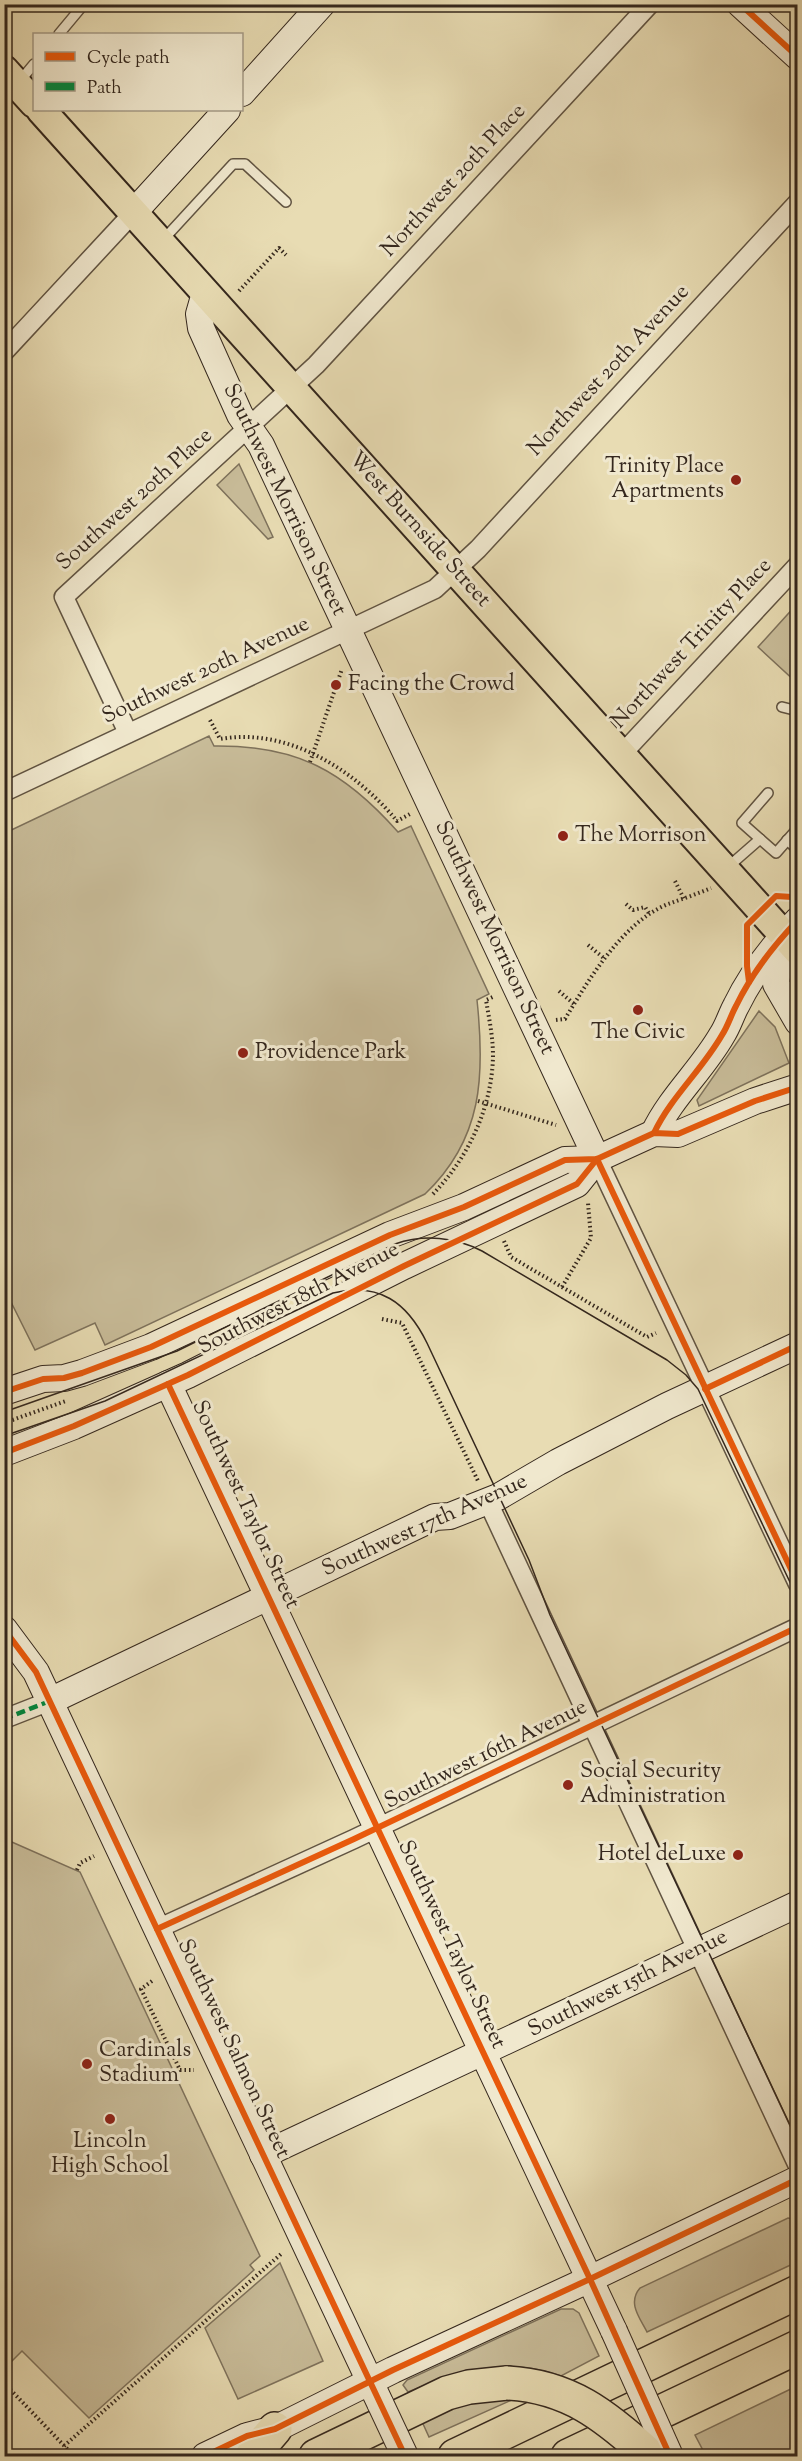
<svg xmlns="http://www.w3.org/2000/svg" width="802" height="2461" font-family="'Sorts Mill Goudy',serif">
	<rect width="100%" height="100%" fill="#e8dcb3"/>
	<filter id="stains"><feTurbulence type="fractalNoise" baseFrequency=".00333" numOctaves="4"/><feColorMatrix values="0 0 0 0 .2 0 0 0 0 .09 0 0 0 0 .02 0 0 0 .5 -.17"/></filter>
	<radialGradient id="worn" r=".72"><stop offset=".6" stop-color="#630" stop-opacity="0"/><stop offset="1" stop-color="#630" stop-opacity=".3"/></radialGradient>
	<g fill="#c9bd9a" stroke="#7e725c" stroke-width="1.5">
		<path d="M239,464L273,537L268,539L217,485Z"/>
		<path d="M797,604V683L758,647Z"/>
		<path d="M209,736L214,746C297,745 344,771 398,832L411,826L489,994L477,1000C485,1075 483,1139 425,1194L105,1345L95,1323L35,1350L5,1290V833Z"/>
		<path d="M759,1011L775,1027L789,1063L699,1106L697,1100Z"/>
		<path d="M5,1839L80,1872L260,2256L250,2265L254,2270L89,2418L22,2351L5,2368Z"/>
		<path d="M788,2218L797,2220V2262L647,2332C640,2318 627,2303 640,2288Z"/>
		<path d="M280,2263L323,2361L238,2399L205,2328Z"/>
		<path d="M561,2309H573L579,2313L599,2356L561,2376C506,2356 458,2371 408,2392L403,2385L407,2380Z"/>
		<path d="M797,2386V2450L784,2456H706L695,2435Z"/>
		<path d="M525,2394L429,2437L419,2415L442,2404Z"/>
	</g>
	<g fill="none" stroke-linecap="round" stroke-linejoin="round">
		<defs>
			<g id="lane">
				<path d="M59,34L84,4"/>
				<path d="M19,82L34,64"/>
				<path d="M163,240L233,164H245L286,202"/>
				<path d="M782,707L798,711"/>
				<path d="M768,793L742,823L776,853L798,828"/>
				<path d="M787,840L798,850"/>
				<path d="M728,867L760,839"/>
			</g>
			<g id="street">
				<path d="M4,352L134,212"/>
				<path d="M128,733L64,597L316,365L650,4"/>
				<path d="M621,755L798,565"/>
				<path d="M4,792L435,589L478,549L798,202"/>
				<path d="M597,1159L798,1584"/>
				<path d="M488,1502L798,2166"/>
				<path d="M4,1719L50,1701"/>
				<path d="M157,1929L354,1839L798,1627"/>
			</g>
			<g id="secondary">
				<path d="M740,4L798,57"/>
				<path d="M242,93L322,4"/>
				<path d="M134,212L227,110"/>
				<path d="M205,293L199,314L201,328L240,415L261,445L597,1159"/>
				<path d="M782,942L776,984L798,1022"/>
				<path d="M654,1133C671,1097 702,1070 722,1035C728,1026 731,1015 736,1006C751,975 774,945 798,920"/>
				<path d="M168,1384L614,2331"/>
				<path d="M4,1392L43,1379L64,1378L82,1373L151,1347L390,1235L464,1207L565,1160L597,1159L654,1133L678,1134L755,1101L798,1087"/>
				<path d="M4,1453L74,1426L188,1375L404,1266L577,1184L597,1159"/>
				<path d="M4,1629L36,1672L381,2405"/>
				<path d="M50,1701L435,1517L450,1516L498,1497L558,1462L667,1406L798,1345"/>
				<path d="M263,2155L798,1904"/>
				<path d="M205,2456L247,2436L275,2429L393,2370L590,2279L798,2179"/>
			</g>
			<g id="primary">
				<path d="M4,70L34,103"/>
				<path d="M41,110L798,951"/>
			</g>
			<g id="highway">
				<path d="M252,2456L275,2429"/>
				<path d="M316,2456L447,2393L469,2387L507,2383"/>
				<path d="M455,2456L798,2292"/>
				<path d="M568,2456L798,2347"/>
			</g>
		</defs>
		<use href="#lane" stroke="#615442" stroke-width="12"/>
		<use href="#street" stroke="#615442" stroke-width="21"/>
		<use href="#secondary" stroke="#34271d" stroke-width="28"/>
		<use href="#primary" stroke="#34271d" stroke-width="32"/>
		<use href="#highway" stroke="#34271d" stroke-width="36"/>
		<g stroke="#34271d" stroke-width="4" stroke-dasharray="1.5 3" stroke-linecap="butt">
			<path d="M239,291L279,248L286,255"/>
			<path d="M210,720L220,739C288,727 355,770 397,821L410,814"/>
			<path d="M310,762L342,669"/>
			<path d="M675,881L684,899"/>
			<path d="M626,904L633,910L645,907L650,915"/>
			<path d="M588,945L605,959"/>
			<path d="M559,991L574,1004"/>
			<path d="M556,1020L565,1019C589,979 623,922 668,904C682,899 697,894 711,888"/>
			<path d="M478,1101L556,1125"/>
			<path d="M433,1194C468,1158 492,1108 493,1056C493,1037 489,1018 486,1000L495,996"/>
			<path d="M504,1241L511,1257L647,1337L656,1333"/>
			<path d="M562,1287L591,1238L588,1203"/>
			<path d="M382,1319L402,1323L479,1483"/>
			<path d="M4,1423L66,1401"/>
			<path d="M77,1870L80,1863L94,1856"/>
			<path d="M152,1981L141,1989L180,2070H194"/>
			<path d="M4,2383L74,2456"/>
			<path d="M64,2446L281,2254"/>
		</g>
		<use href="#lane" stroke="#f0e8ce" stroke-width="9"/>
		<use href="#street" stroke="#f0e8ce" stroke-width="18"/>
		<use href="#secondary" stroke="#f0e8ce" stroke-width="26"/>
		<use href="#primary" stroke="#e8dcb3" stroke-width="28"/>
		<use href="#highway" stroke="#e8dcb3" stroke-width="33"/>
		<g stroke="#34271d" stroke-width="1.5">
			<path d="M4,1412L177,1351L395,1244C424,1234 455,1237 482,1251L667,1360L686,1375L698,1389L798,1599"/>
			<path d="M4,1436L105,1401L333,1293C379,1282 407,1302 427,1343L529,1560L550,1615L586,1692L798,2142"/>
		</g>
		<defs>
			<g id="secondary-bridge">
				<path d="M614,2331L670,2456"/>
				<path d="M381,2405L405,2456"/>
			</g>
			<path id="highway-bridge" d="M507,2383C569,2386 606,2416 650,2456"/>
		</defs>
		<use href="#secondary-bridge" stroke="#34271d" stroke-width="28" stroke-linecap="butt"/>
		<use href="#highway-bridge" stroke="#34271d" stroke-width="36" stroke-linecap="butt"/>
		<use href="#secondary-bridge" stroke="#f0e8ce" stroke-width="26"/>
		<use href="#highway-bridge" stroke="#e8dcb3" stroke-width="33"/>
		<path stroke="#00873e" stroke-width="4.5" stroke-dasharray="9 4.5" stroke-linecap="butt" d="M4,1719L50,1701"/>
		<defs>
			<g id="cycleway">
				<path d="M740,4L798,57"/>
				<path d="M749,982L747,966V925L776,896L792,897L798,892"/>
				<path d="M654,1133C671,1097 702,1070 722,1035C728,1026 731,1015 736,1006C751,975 774,945 798,920"/>
				<path d="M597,1159L798,1584"/>
				<path d="M168,1384L590,2279L670,2456"/>
				<path d="M705,1389L798,1345"/>
				<path d="M4,1392L43,1379L64,1378L82,1373L151,1347L390,1235L464,1207L565,1160L597,1159L654,1133L678,1134L755,1101L798,1087"/>
				<path d="M4,1453L74,1426L188,1375L404,1266L577,1184L597,1159"/>
				<path d="M4,1629L36,1672L405,2456"/>
				<path d="M157,1929L354,1839L798,1627"/>
				<path d="M205,2456L247,2436L275,2429L393,2370L590,2279L798,2179"/>
			</g>
		</defs>
		<use href="#cycleway" stroke="#f0e8ce" stroke-width="10"/>
		<use href="#cycleway" stroke="#e8590c" stroke-width="6"/>
	</g>
	<g fill="#8f2418" stroke="#f0e8ce" stroke-width="2">
		<circle cx="736" cy="480" r="6"/>
		<circle cx="336" cy="685" r="6"/>
		<circle cx="563" cy="836" r="6"/>
		<circle cx="638" cy="1010" r="6"/>
		<circle cx="243" cy="1053" r="6"/>
		<circle cx="568" cy="1785" r="6"/>
		<circle cx="738" cy="1855" r="6"/>
		<circle cx="87" cy="2064" r="6"/>
		<circle cx="110" cy="2119" r="6"/>
	</g>
	<g text-anchor="middle" dominant-baseline="central" stroke-width="6" stroke-linejoin="round" paint-order="stroke">
		<g font-size="22" fill="#34271d" stroke="#f0e8ce">
			<text transform="translate(454 181) rotate(-47)">Northwest 20th Place</text>
			<text transform="translate(609 371) rotate(-47)">Northwest 20th Avenue</text>
			<text transform="translate(135 500) rotate(-42)">Southwest 20th Place</text>
			<text transform="translate(284 500) rotate(64)">Southwest Morrison Street</text>
			<text transform="translate(419 530) rotate(48)">West Burnside Street</text>
			<text transform="translate(692 644) rotate(-47)">Northwest Trinity Place</text>
			<text transform="translate(206 671) rotate(-25)">Southwest 20th Avenue</text>
			<text transform="translate(494 938) rotate(65)">Southwest Morrison Street</text>
			<text transform="translate(299 1299) rotate(-27)">Southwest 18th Avenue</text>
			<text transform="translate(245 1505) rotate(65)">Southwest Taylor Street</text>
			<text transform="translate(425 1526) rotate(-24)">Southwest 17th Avenue</text>
			<text transform="translate(486 1755) rotate(-26)">Southwest 16th Avenue</text>
			<text transform="translate(451 1945) rotate(65)">Southwest Taylor Street</text>
			<text transform="translate(628 1984) rotate(-26)">Southwest 15th Avenue</text>
			<text transform="translate(233 2049) rotate(65)">Southwest Salmon Street</text>
		</g>
		<g font-size="22" fill="#34271d" stroke="#f0e8ce" text-anchor="start">
			<text x="724" y="467" text-anchor="end">Trinity Place<tspan x="724" dy="25">Apartments</tspan></text>
			<text x="348" y="685">Facing the Crowd</text>
			<text x="575" y="836">The Morrison</text>
			<text x="638" y="1033" text-anchor="middle">The Civic</text>
			<text x="255" y="1053">Providence Park</text>
			<text x="580" y="1772">Social Security<tspan x="580" dy="25">Administration</tspan></text>
			<text x="726" y="1855" text-anchor="end">Hotel deLuxe</text>
			<text x="99" y="2051">Cardinals<tspan x="99" dy="25">Stadium</tspan></text>
			<text x="110" y="2142" text-anchor="middle">Lincoln<tspan x="110" dy="25">High School</tspan></text>
		</g>
	</g>
	<rect width="802" height="2461" fill="none" stroke="#e8dcb3" stroke-width="24"/>
	<rect x="6" y="6" width="790" height="2449" fill="none" stroke="#34271d" stroke-width="3"/>
	<rect x="12" y="12" width="778" height="2437" fill="none" stroke="#34271d" stroke-width="1.5"/>
	<rect x="33" y="33" width="210" height="78" fill="#f0e8ce" stroke="#a59b87" stroke-width="1.5"/>
	<rect x="45" y="52" width="30" height="9" fill="#e8590c" stroke="#a59b87" stroke-width="1.5"/>
	<text x="87" y="63" font-size="18" fill="#34271d">Cycle path</text>
	<rect x="45" y="82" width="30" height="9" fill="#00873e" stroke="#a59b87" stroke-width="1.5"/>
	<text x="87" y="93" font-size="18" fill="#34271d">Path</text>
	<rect width="100%" height="100%" filter="url(#stains)"/>
	<rect width="100%" height="100%" fill="url(#worn)"/>
</svg>
